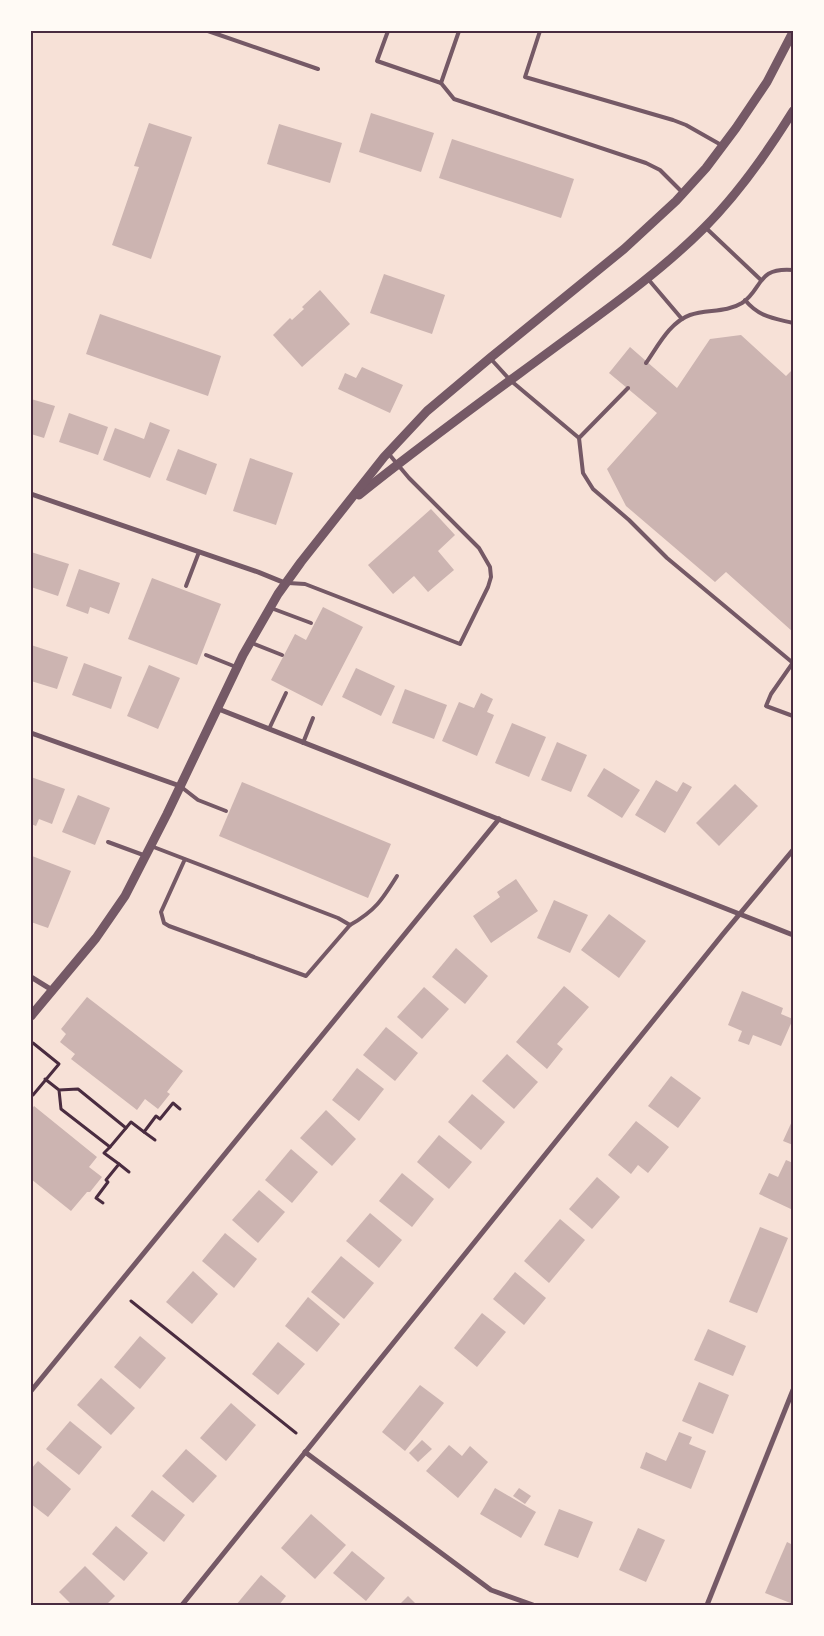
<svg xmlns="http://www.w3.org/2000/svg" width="824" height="1636" font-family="'Sofia Sans Condensed',sans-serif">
	<rect width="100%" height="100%" fill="#f7e1d7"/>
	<g fill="#ccb4b1">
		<path d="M371,113L434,133L421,172L359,152Z"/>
		<path d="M149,123L192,137L151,259L112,245L139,167L134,166Z"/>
		<path d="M279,124L342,143L330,183L267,164Z"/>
		<path d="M452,139L574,179L561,218L439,178Z"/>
		<path d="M384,274L445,295L432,334L370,313Z"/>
		<path d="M320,290L350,324L302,367L273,335L290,318L292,320L304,309L302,307Z"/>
		<path d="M100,314L221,356L208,396L86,354Z"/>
		<path d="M741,335L786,376L793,369V632L726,572L715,582L626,506L607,469L657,413L609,373L630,347L677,388L710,339Z"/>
		<path d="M362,367L403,385L390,413L338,389L345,373L356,378Z"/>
		<path d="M31,399L55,406L44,438L31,434Z"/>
		<path d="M69,413L108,427L98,455L59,442Z"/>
		<path d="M150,422L170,430L150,478L103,460L115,428L144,439Z"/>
		<path d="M178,449L217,464L206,495L166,480Z"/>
		<path d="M250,458L293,473L276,525L233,511Z"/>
		<path d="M431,509L455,535L438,551L454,570L428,592L414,576L393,594L368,565Z"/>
		<path d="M31,552L69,564L58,596L31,587Z"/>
		<path d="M79,569L120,583L109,614L90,607L88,614L66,606Z"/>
		<path d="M152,578L221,604L197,665L128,639Z"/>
		<path d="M323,607L363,627L322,706L271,680L295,634L306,640Z"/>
		<path d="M31,645L68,657L57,689L31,681Z"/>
		<path d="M84,663L122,677L111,709L72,695Z"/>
		<path d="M149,665L180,678L158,729L127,716Z"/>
		<path d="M356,668L395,686L381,716L342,697Z"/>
		<path d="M405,689L447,705L434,739L392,723Z"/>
		<path d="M481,693L493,699L487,712L494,715L477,756L442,741L459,702L474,708Z"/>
		<path d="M512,723L546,737L529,777L495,763Z"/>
		<path d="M557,742L587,755L571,792L541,780Z"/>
		<path d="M604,768L640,790L622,818L587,796Z"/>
		<path d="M31,777L65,789L52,824L39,819L36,826L31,824Z"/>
		<path d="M656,780L677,792L683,782L692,787L665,833L635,815Z"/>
		<path d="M242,782L391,844L368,898L219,836Z"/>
		<path d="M735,784L758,806L719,846L696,823Z"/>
		<path d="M78,795L110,808L95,845L62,832Z"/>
		<path d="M32,856L71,871L48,928L31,922Z"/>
		<path d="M516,879L538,911L491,943L473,916L500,897L497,892Z"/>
		<path d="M554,900L588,915L570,953L537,938Z"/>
		<path d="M609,914L646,941L619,978L581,950Z"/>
		<path d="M456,948L488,976L465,1004L432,977Z"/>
		<path d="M564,986L589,1007L557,1044L563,1049L547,1069L516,1042Z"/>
		<path d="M424,987L449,1009L422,1039L397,1017Z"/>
		<path d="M742,991L783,1008L781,1014L793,1019L781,1046L753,1035L749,1045L738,1041L742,1031L728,1025Z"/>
		<path d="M87,997L183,1071L167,1092L170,1094L158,1109L145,1099L137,1110L71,1059L75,1054L60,1042L66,1034L61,1029Z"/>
		<path d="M386,1027L418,1053L395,1081L363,1055Z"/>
		<path d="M507,1054L538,1082L514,1109L482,1081Z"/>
		<path d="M357,1068L384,1089L359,1121L332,1100Z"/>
		<path d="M671,1076L701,1098L678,1128L648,1106Z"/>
		<path d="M472,1094L505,1122L481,1150L448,1122Z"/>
		<path d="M34,1106L97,1157L89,1167L102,1177L90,1192H87L71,1211L31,1179V1110Z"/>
		<path d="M326,1110L356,1139L332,1166L300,1138Z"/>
		<path d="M793,1119V1145L783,1141Z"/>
		<path d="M636,1121L669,1147L648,1173L638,1165L631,1174L608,1155Z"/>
		<path d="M439,1135L472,1162L449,1189L417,1162Z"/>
		<path d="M291,1149L318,1172L292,1203L265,1180Z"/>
		<path d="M786,1160L793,1163V1210L759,1194L769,1173L778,1177Z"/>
		<path d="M402,1173L434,1199L412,1227L379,1201Z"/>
		<path d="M597,1177L620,1197L592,1229L569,1209Z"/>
		<path d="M259,1190L285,1212L258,1243L232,1220Z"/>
		<path d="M370,1213L402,1240L379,1268L346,1241Z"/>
		<path d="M560,1219L585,1240L549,1283L524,1261Z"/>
		<path d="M760,1227L788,1238L757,1313L729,1302Z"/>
		<path d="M225,1233L257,1259L234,1288L202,1261Z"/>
		<path d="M341,1256L374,1283L344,1319L311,1292Z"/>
		<path d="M193,1271L218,1294L192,1324L166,1302Z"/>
		<path d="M515,1272L546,1298L524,1325L493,1299Z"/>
		<path d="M308,1297L340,1324L317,1352L285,1326Z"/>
		<path d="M482,1313L506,1332L477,1367L454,1348Z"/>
		<path d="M708,1329L746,1346L733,1376L694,1360Z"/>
		<path d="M140,1336L166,1358L140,1389L114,1367Z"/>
		<path d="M278,1342L305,1364L278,1395L252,1374Z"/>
		<path d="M101,1378L135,1408L111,1435L77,1405Z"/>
		<path d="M699,1382L729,1395L713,1434L682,1421Z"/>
		<path d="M420,1385L444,1403L405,1451L382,1432Z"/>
		<path d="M231,1403L256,1425L226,1461L200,1438Z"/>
		<path d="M70,1421L102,1447L79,1475L46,1449Z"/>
		<path d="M679,1432L692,1437L689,1444L706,1451L691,1489L640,1468L646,1452L666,1461Z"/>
		<path d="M422,1440L432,1449L418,1462L409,1453Z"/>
		<path d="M449,1445L462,1456L470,1446L488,1462L458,1498L426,1471Z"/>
		<path d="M186,1449L217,1476L193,1503L162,1476Z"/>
		<path d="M38,1461L71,1489L48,1517L31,1504V1469Z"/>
		<path d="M495,1488L536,1512L521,1538L480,1514Z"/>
		<path d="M519,1488L531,1496L525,1504L513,1496Z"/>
		<path d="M152,1490L185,1515L164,1542L131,1516Z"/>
		<path d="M559,1509L593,1522L578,1558L544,1545Z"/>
		<path d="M311,1514L346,1545L315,1579L281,1548Z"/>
		<path d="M116,1526L148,1553L124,1581L92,1554Z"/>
		<path d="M638,1528L665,1540L646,1582L619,1570Z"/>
		<path d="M787,1542L793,1545V1604L765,1593Z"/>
		<path d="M352,1551L385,1578L366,1601L333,1573Z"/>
		<path d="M85,1566L115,1596L106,1605H72L59,1592Z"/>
		<path d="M261,1575L286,1596L279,1605H236Z"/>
		<path d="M408,1596L417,1605H399Z"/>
	</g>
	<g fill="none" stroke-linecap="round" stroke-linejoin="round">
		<g stroke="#4a2c40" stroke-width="3">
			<path d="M45,1079L59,1090L61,1109L110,1147L126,1128L78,1089L59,1090"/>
			<path d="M31,1093L33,1095L59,1064L33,1043"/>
			<path d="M126,1128L131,1122L144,1132L156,1116L160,1119L173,1103L180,1109"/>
			<path d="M144,1132L155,1140"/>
			<path d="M119,1164L129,1172"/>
			<path d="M103,1203L96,1198L108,1182L106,1180L119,1164L104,1153L110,1147"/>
			<path d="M131,1301L296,1433"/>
		</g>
		<g stroke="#755966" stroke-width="4">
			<path d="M208,31L318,69"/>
			<path d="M388,31L377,61L441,83L459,31"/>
			<path d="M540,31L525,77L673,120L686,125L723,146"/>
			<path d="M441,83L454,99L646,163L660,170L682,192"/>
			<path d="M706,228L761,280"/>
			<path d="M648,279L682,319"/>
			<path d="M745,300C759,317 773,318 793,323"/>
			<path d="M490,358L510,380L579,438"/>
			<path d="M646,363C658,346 670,322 690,315C706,309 726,313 742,303C763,289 756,267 793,270"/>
			<path d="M628,388L579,438L583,473L593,489L629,520L667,558L793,663"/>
			<path d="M288,583L305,584L460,644L488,587L491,577L490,567L479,548L409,478L388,453"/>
			<path d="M186,586L199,552"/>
			<path d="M271,608L311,623"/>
			<path d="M252,643L282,655"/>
			<path d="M206,655L236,667"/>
			<path d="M792,664L771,694L766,706L793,716"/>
			<path d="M269,729L286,693"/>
			<path d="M303,743L313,718"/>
			<path d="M180,786L198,800L226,811"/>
			<path d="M108,842L146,856"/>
			<path d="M151,846L338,918L350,925L306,976L169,926L164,923L161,912L185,859"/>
			<path d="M350,925C375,911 382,900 397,876"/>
		</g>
		<g stroke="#755966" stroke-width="5">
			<path d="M31,494L258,572L285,583"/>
			<path d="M216,708L793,935"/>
			<path d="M31,733L180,786"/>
			<path d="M31,977L52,990"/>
			<path d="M31,1391L499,819"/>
			<path d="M305,1452L491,1590L533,1605"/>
			<path d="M182,1605L723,934L793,850"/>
			<path d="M707,1605L793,1390"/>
		</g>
		<g stroke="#755966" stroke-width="9">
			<path d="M359,495C426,441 496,391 565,340C613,305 662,270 704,228C739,193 767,153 793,111"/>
			<path d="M31,1016L96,938L125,896L167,814L243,655L278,594L301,562L384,457L427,411L490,358L624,249L676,201L706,168L736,128L767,82L793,32"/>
		</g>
	</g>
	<rect width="824" height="1636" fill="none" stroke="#fffaf5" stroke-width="65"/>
	<rect x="32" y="32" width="760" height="1572" fill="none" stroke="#4a2c40" stroke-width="2"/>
</svg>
